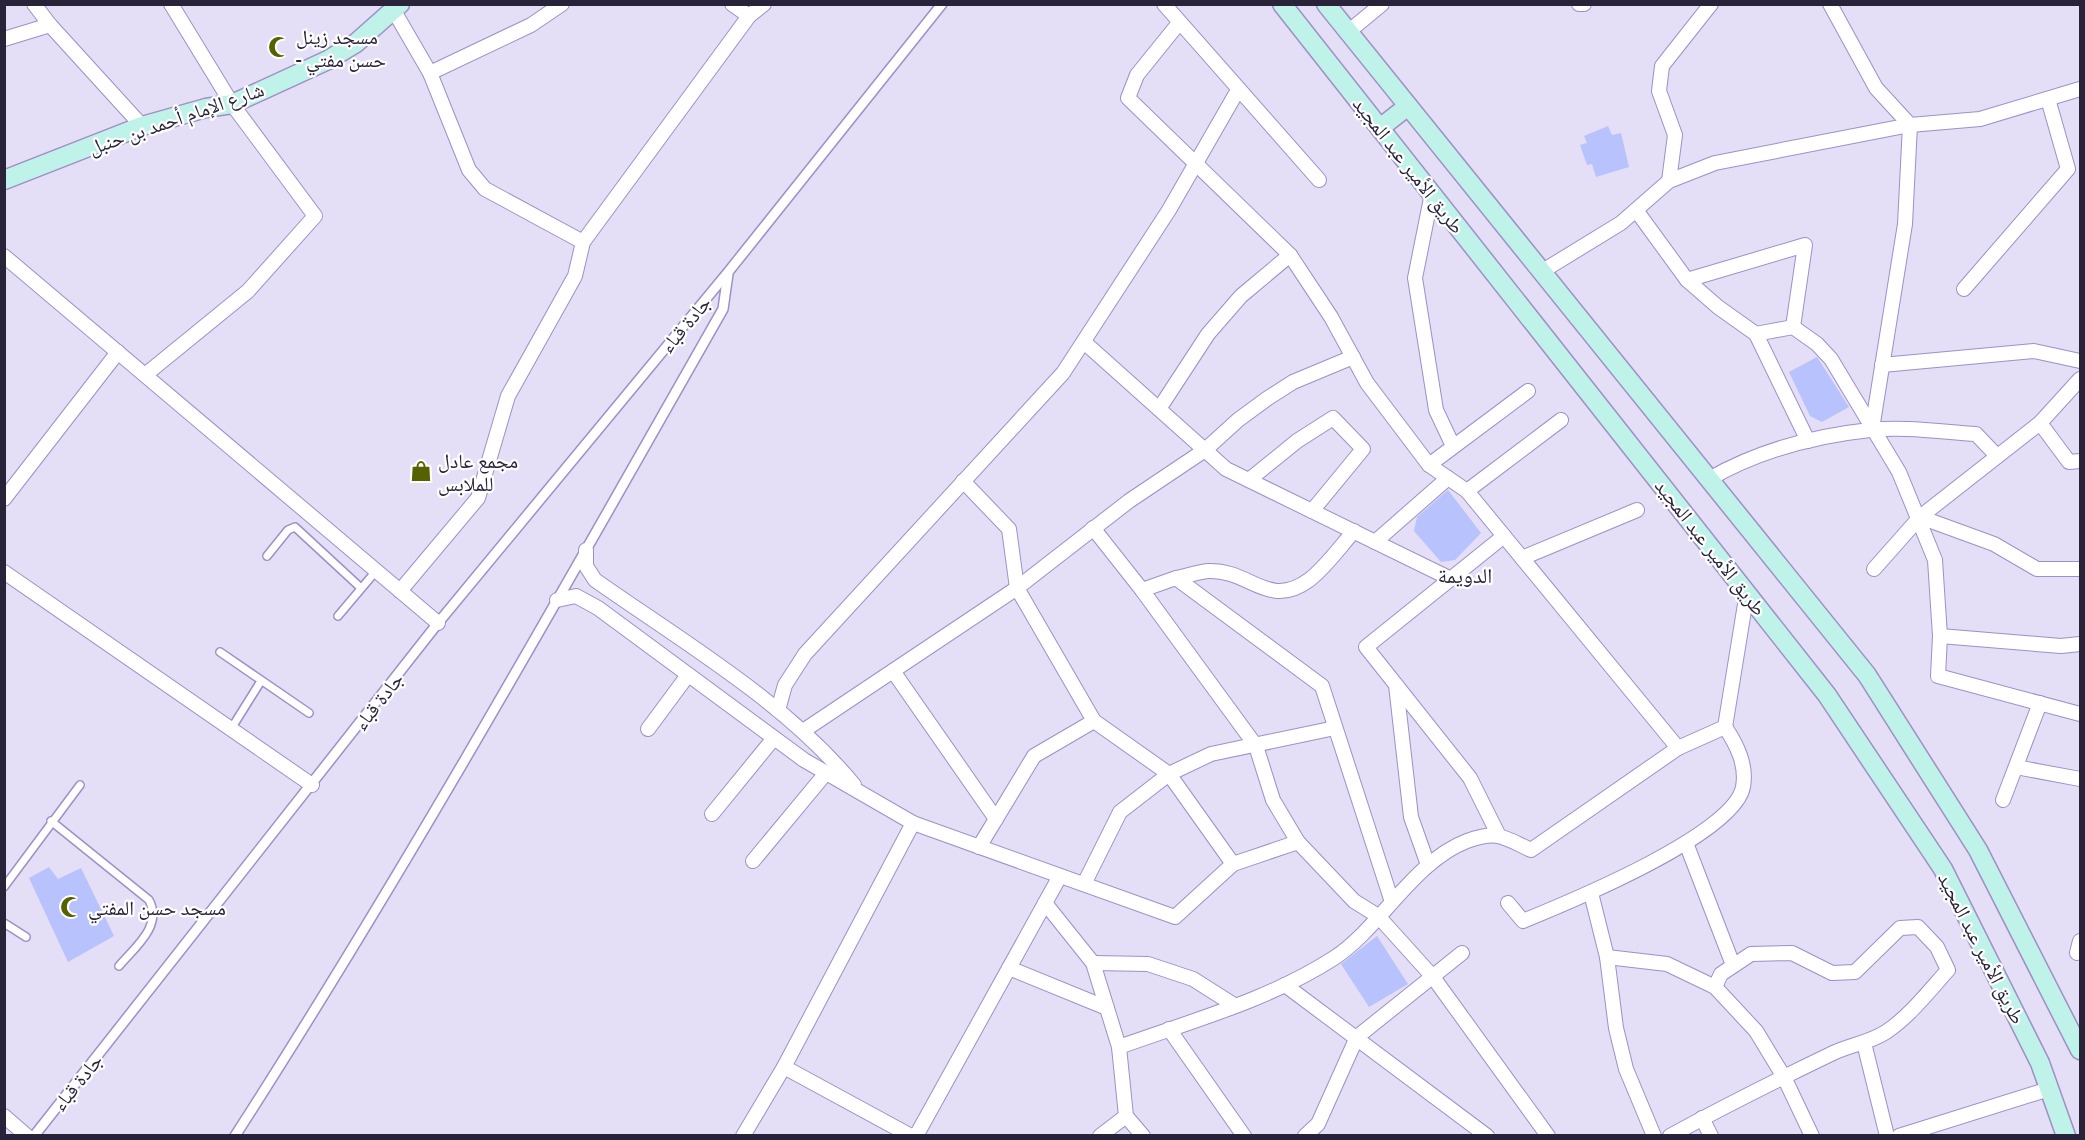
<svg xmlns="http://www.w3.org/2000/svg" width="2085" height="1140" font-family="'Archivo Narrow','Noto Naskh Arabic',sans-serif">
	<rect width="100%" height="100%" fill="#e4def6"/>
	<g fill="#b8c2fd">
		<path d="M1608,126L1612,135L1621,133L1629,167L1596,177L1592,164L1587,165L1580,145L1587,143L1584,136Z"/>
		<path d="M1817,357L1849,407L1822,422L1810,416L1789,372Z"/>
		<path d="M1448,490L1481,533L1455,560L1441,562L1414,531L1417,517Z"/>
		<path d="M49,867L58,879L81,868L114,936L68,962L29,878Z"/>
		<path d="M1377,936L1408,984L1369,1007L1341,964Z"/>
	</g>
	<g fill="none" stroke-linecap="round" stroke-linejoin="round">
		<defs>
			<g id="service">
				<path d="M267,556L288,530L295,527L361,588"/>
				<path d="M338,616L376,571"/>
				<path d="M220,652L309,713"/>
				<path d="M231,729L261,681"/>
				<path d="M51,821L149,900C163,926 135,947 119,966"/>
				<path d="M4,887L80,785"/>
				<path d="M4,923L26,937"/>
			</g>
			<g id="pedestrian">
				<path d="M34,1136L438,623L729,271L942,4"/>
				<path d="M235,1136C408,867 565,587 723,309L728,274"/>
			</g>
			<g id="minor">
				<path d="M34,4L50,25L142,126"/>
				<path d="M732,4L749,16"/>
				<path d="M1164,4L1319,180"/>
				<path d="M1579,4H1584"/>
				<path d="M1830,4L1876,88L1910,125L1905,224L1872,429"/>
				<path d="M394,11L430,73L469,170L485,189L583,242"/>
				<path d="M1179,23L1137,75L1128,98L1290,255L1331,317L1367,383L1429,465L1467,491L1678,748"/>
				<path d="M1348,32L1382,4"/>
				<path d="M4,39L50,25"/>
				<path d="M430,73L531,25L562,4"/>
				<path d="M1669,181L1675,135L1659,91L1662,66L1711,4"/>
				<path d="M1432,193L1415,278L1436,410L1453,446"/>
				<path d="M1636,210L1687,280L1718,307L1756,334L1808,441"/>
				<path d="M4,256L438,623"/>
				<path d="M1541,272L1621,223L1669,181L1715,163L1910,125L1980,119L2080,89"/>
				<path d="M1687,280L1805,245L1793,327L1756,334"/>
				<path d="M1964,289L2068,169L2048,99"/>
				<path d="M1793,327L1817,344L1831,359L1899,472L1935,560L1940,636L1938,676L2080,714"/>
				<path d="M1084,342L1226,469L1451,579"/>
				<path d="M1882,365L2034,351L2080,361"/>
				<path d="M145,375L248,291L315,216L232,104L171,4"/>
				<path d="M1159,409L1208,334L1241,296L1290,255"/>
				<path d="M2040,423L2069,462L2080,461"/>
				<path d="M1429,465L1528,391"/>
				<path d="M1709,479C1758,451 1813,436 1870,430C1904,426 1942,432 1976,434L1997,456"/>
				<path d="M1249,480L1297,441L1333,418L1363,449L1312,511"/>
				<path d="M963,481L1009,529L1017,588L1094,721L1169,774L1233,864"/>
				<path d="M1467,491L1561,420"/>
				<path d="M4,499L118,352"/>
				<path d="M1920,517L1994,544L2037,569H2080"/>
				<path d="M1093,528L1142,590L1256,746L1273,800L1298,842L1354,901L1378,916L1433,977L1548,1136"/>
				<path d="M1375,542L1448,478"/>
				<path d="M586,550V566L595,580C683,642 786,702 854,785"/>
				<path d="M1522,558L1637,510"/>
				<path d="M1874,569L1920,517L2040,423L2080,379"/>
				<path d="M4,572L312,785"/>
				<path d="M1176,578C1186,576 1198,572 1208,571C1250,569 1268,610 1309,580C1326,567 1340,547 1354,531"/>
				<path d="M1142,590L1176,578L1322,686L1392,902"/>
				<path d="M400,591L478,498L508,396L575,276L583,242L749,16L764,4"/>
				<path d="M557,600L576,596L598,608L804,760L913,823L1175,917L1233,864L1298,842"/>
				<path d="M1940,636L2061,646L2080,644"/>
				<path d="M893,671L996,819"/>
				<path d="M1396,685L1411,817L1428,865"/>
				<path d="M778,710L785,685L805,654L1063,373L1169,210L1238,90"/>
				<path d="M648,729L688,675"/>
				<path d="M803,731L1017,588L1129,501L1205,450L1238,420L1268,398L1293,382L1353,357"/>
				<path d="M2016,767L2080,779"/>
				<path d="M2003,800L2040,703"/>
				<path d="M712,814L774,738"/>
				<path d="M1498,834L1470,778L1366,647L1504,536"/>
				<path d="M1686,843L1733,965"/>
				<path d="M979,847L1034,756L1094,721"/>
				<path d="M753,861L826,773"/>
				<path d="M1084,884L1120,812L1169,774L1211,754L1335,728"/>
				<path d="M1591,893L1607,957L1616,1028L1626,1069L1654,1136"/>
				<path d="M1045,903L1093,963L1119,1047L1126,1116L1143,1136"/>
				<path d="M1508,903L1523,921C1567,903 1734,835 1743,787C1747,765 1737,745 1725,727"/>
				<path d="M2077,953L2080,941"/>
				<path d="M1607,957L1667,964L1715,987L1756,1031L1784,1077L1812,1136"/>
				<path d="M1093,963L1148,964L1193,979L1234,1005"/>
				<path d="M1009,968L1107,1008"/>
				<path d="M1285,985L1487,1136"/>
				<path d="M1169,1029L1244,1136"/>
				<path d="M1864,1043L1887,1136"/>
				<path d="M1119,1047C1191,1021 1269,1000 1334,958C1380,928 1414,861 1467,841C1498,830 1503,837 1531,850L1678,748L1725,727L1747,592"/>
				<path d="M784,1067L911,1136"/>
				<path d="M4,1116L27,1136"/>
				<path d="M1702,1118L1711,1136"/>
				<path d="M743,1136L784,1067L913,823"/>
				<path d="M916,1136L1060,876"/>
				<path d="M1100,1136L1126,1116"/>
				<path d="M1305,1136L1318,1124L1357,1037L1462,953"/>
				<path d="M1670,1136C1723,1107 1777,1080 1831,1054C1849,1045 1869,1043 1886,1032C1910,1016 1929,991 1948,970L1937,947L1918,927L1900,928L1855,972L1832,973L1792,953L1751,954L1721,974L1715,987"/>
				<path d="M1899,1136L2049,1089"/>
			</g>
			<g id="secondary">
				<path d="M1282,4L1827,695L1943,869L2040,1063L2066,1136"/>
				<path d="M1326,4L1867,675L1978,850L2080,1050"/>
				<path d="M1380,128L1408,106"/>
				<path d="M4,180L142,126L206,108L232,104L265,89L328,60L356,43L400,4"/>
			</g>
		</defs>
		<use href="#service" stroke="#9f8fc7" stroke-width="10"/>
		<use href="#pedestrian" stroke="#9f8fc7" stroke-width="12"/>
		<use href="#minor" stroke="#9f8fc7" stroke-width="16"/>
		<use href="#secondary" stroke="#9f8fc7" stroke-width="21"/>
		<use href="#service" stroke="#fff" stroke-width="7"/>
		<use href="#pedestrian" stroke="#fff" stroke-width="9"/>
		<use href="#minor" stroke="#fff" stroke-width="14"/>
		<use href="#secondary" stroke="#bff2e8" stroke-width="18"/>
	</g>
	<defs>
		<symbol id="mosque-bare" viewBox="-9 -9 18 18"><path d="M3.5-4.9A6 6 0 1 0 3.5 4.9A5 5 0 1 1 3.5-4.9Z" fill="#566100" stroke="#fff" stroke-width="2.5" paint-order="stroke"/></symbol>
		<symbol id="shop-bare" viewBox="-9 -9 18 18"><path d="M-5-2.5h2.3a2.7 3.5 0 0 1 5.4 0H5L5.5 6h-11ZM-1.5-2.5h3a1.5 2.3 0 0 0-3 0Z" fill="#566100" stroke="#fff" stroke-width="2.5" paint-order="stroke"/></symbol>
	</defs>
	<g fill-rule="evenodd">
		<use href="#mosque-bare" x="264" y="32" width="30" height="30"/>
		<use href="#shop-bare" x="406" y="456" width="30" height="30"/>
		<use href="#mosque-bare" x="56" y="892" width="30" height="30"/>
	</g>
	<g text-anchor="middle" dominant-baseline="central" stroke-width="4.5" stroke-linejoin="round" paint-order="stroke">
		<g font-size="20" fill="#292339" stroke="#fff" text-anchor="start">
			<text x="296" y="36">مسجد زينل<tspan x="296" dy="23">- حسن مفتي</tspan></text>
			<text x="438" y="460">مجمع عادل<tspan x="438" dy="23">للملابس</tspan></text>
			<text x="88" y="907">مسجد حسن المفتي</text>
		</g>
		<g font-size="20" fill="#292339" stroke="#fff">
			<text transform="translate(176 118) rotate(-19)">شارع الإمام أحمد بن حنبل</text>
			<text transform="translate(1409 165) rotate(52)">طريق الأمير عبد المجيد</text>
			<text transform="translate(685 324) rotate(-50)">جادة قباء</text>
			<text transform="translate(1711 547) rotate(52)">طريق الأمير عبد المجيد</text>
			<text transform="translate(378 701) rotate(-52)">جادة قباء</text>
			<text transform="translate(1982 948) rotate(63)">طريق الأمير عبد المجيد</text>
			<text transform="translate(77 1082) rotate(-51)">جادة قباء</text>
		</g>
		<g font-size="21" fill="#292339" stroke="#fff">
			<text x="1465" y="575">الدويمة</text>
		</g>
	</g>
	<rect width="2085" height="1140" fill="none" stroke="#292339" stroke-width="12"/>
</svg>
